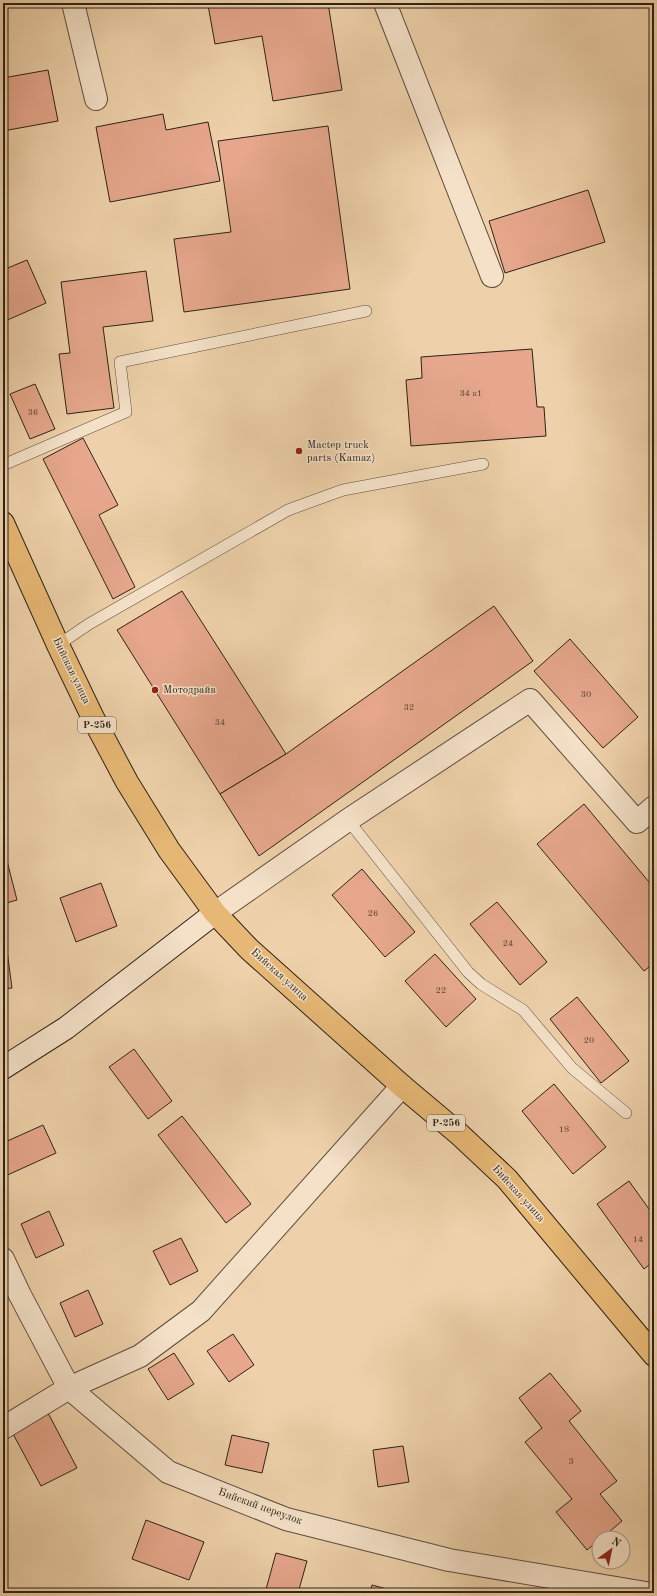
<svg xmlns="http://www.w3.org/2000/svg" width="657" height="1596" font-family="'Old Standard TT',serif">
	<rect width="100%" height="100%" fill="#eed1aa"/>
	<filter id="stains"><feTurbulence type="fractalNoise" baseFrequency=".005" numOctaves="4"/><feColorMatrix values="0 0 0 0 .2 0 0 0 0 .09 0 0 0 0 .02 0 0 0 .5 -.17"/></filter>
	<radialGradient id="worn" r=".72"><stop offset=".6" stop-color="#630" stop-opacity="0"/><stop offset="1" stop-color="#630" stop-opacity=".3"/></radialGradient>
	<g fill="#e6a78c" stroke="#2d2317">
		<path d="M224,3H328L342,90L273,101L262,36L215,44L208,5Z"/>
		<path d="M48,70L58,121L3,131V78Z"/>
		<path d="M163,114L166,130L208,122L220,181L110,202L96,127Z"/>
		<path d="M328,126L350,289L184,312L174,239L231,232L218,141Z"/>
		<path d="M588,190L605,242L505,273L489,221Z"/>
		<path d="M27,260L46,303L3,322V270Z"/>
		<path d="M146,271L153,321L103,327L114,408L67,414L59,354L70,353L61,282Z"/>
		<path d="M532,349L537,407H544L546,436L411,446L406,380L422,378L421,357Z"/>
		<path d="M35,384L55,429L30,439L10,394Z"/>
		<path d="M83,438L118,505L99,515L135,587L113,599L43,459Z"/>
		<path d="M182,591L286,754L220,794L117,630Z"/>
		<path d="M494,606L533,661L259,856L220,794L286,754Z"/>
		<path d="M570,639L638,717L603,748L534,671Z"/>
		<path d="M584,804L654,888V963L644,971L537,844Z"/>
		<path d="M3,857H6L17,900L3,904Z"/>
		<path d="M362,869L415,932L385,957L332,895Z"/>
		<path d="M101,883L117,926L76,942L60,898Z"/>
		<path d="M497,902L547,962L520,985L470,924Z"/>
		<path d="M6,943L12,988L3,989V944Z"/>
		<path d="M435,954L476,999L446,1027L405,981Z"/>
		<path d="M577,997L629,1061L601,1083L550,1019Z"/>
		<path d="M134,1049L172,1101L148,1119L109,1067Z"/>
		<path d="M554,1084L606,1147L573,1174L522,1111Z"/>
		<path d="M182,1116L251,1204L226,1223L158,1135Z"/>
		<path d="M43,1125L56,1153L3,1177V1143Z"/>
		<path d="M629,1181L654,1216V1261L644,1269L597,1204Z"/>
		<path d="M49,1211L64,1245L36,1258L21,1224Z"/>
		<path d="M181,1238L198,1271L170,1285L153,1251Z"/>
		<path d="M88,1290L103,1324L75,1337L60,1303Z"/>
		<path d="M233,1334L254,1365L229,1382L207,1351Z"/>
		<path d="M174,1353L194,1384L168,1400L148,1369Z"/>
		<path d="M550,1373L581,1411L569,1421L617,1481L600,1494L622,1521L602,1538H599V1540L587,1550L556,1512L572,1499L525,1442L542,1428L519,1398Z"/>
		<path d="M48,1413L77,1468L41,1486L12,1432Z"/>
		<path d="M232,1435L269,1443L262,1473L225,1465Z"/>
		<path d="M403,1446L409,1482L378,1487L373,1450Z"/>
		<path d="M146,1520L204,1542L189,1580L132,1559Z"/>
		<path d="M276,1553L307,1561L298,1593H265Z"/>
		<path d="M372,1585L402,1593H370Z"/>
	</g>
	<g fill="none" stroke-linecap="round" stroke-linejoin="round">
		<defs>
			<g id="lane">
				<path d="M3,465L126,412L120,362L366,311"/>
				<path d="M58,645L89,624L288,510L343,490L483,464"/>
				<path d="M348,820L468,972L481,984L523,1010L572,1068L626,1113"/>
			</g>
			<g id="street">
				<path d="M73,3L96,99"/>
				<path d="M385,3L492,276"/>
				<path d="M215,913L348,820L530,700L637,822L654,807"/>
				<path d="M3,1259L20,1295L69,1388L168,1472L286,1519L449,1560L646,1593"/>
				<path d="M3,1428L69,1388L140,1356L201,1311L402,1086"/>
			</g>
			<path id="secondary" d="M3,1068L66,1028L215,913"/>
			<path id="primary" d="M3,523L58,645L93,718L127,782L169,850L215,913L249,949L402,1086L459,1134L507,1179L654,1355"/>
		</defs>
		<use href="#lane" stroke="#5d4e3c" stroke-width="12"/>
		<use href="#street" stroke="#5d4e3c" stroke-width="24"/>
		<use href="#secondary" stroke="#2d2317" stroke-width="24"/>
		<use href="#primary" stroke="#2d2317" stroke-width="24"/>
		<use href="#lane" stroke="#f4e1c8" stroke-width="11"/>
		<use href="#street" stroke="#f4e1c8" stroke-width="22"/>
		<use href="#secondary" stroke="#f4e1c8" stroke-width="22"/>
		<use href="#primary" stroke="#e7b875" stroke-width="22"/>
	</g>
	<g fill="#8f2418" stroke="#f4e1c8" stroke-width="1.5">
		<circle cx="299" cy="451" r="4"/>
		<circle cx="155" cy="690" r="4"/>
	</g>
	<g text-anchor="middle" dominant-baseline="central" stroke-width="3" stroke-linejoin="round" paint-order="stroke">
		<g font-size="9" fill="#5b4434">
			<text x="471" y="393">34 к1</text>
			<text x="33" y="412">36</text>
			<text x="586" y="694">30</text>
			<text x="409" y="707">32</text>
			<text x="220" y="722">34</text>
			<text x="373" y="913">26</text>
			<text x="508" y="943">24</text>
			<text x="441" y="990">22</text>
			<text x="589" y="1040">20</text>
			<text x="564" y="1129">18</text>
			<text x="638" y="1239">14</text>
			<text x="571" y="1461">3</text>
		</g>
		<g fill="#f4e1c8" stroke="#695c4c" stroke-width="1">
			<rect x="78" y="717" width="38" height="16" rx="3"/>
			<rect x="427" y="1115" width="38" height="16" rx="3"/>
		</g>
		<g font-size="10" font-weight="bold" fill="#2d2317">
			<text x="97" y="725">Р-256</text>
			<text x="446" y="1123">Р-256</text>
		</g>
		<g font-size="11" fill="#2d2317" stroke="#f4e1c8" text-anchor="start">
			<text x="307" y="445">Mactep truck<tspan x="307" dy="13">parts (Kamaz)</tspan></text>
			<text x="163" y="690">Мотодрайв</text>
		</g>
		<g font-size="11" fill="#2d2317" stroke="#f4e1c8">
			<text transform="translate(71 671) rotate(64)">Бийская улица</text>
			<text transform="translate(279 975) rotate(42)">Бийская улица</text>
			<text transform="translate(518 1194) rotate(48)">Бийская улица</text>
			<text transform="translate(260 1507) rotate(20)">Бийский переулок</text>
		</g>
	</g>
	<rect width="657" height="1596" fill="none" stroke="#eed1aa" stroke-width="16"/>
	<rect x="4" y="4" width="649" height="1588" fill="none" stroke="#2d2317" stroke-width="2"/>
	<rect x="8" y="8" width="641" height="1580" fill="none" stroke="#2d2317"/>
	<g transform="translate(611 1550) rotate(33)"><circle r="19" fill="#f4e1c8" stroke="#a49581"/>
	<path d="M0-3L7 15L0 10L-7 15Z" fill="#8f2418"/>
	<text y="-6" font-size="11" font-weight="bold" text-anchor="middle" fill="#2d2317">N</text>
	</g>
	<rect width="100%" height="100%" filter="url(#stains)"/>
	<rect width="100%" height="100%" fill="url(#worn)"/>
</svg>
